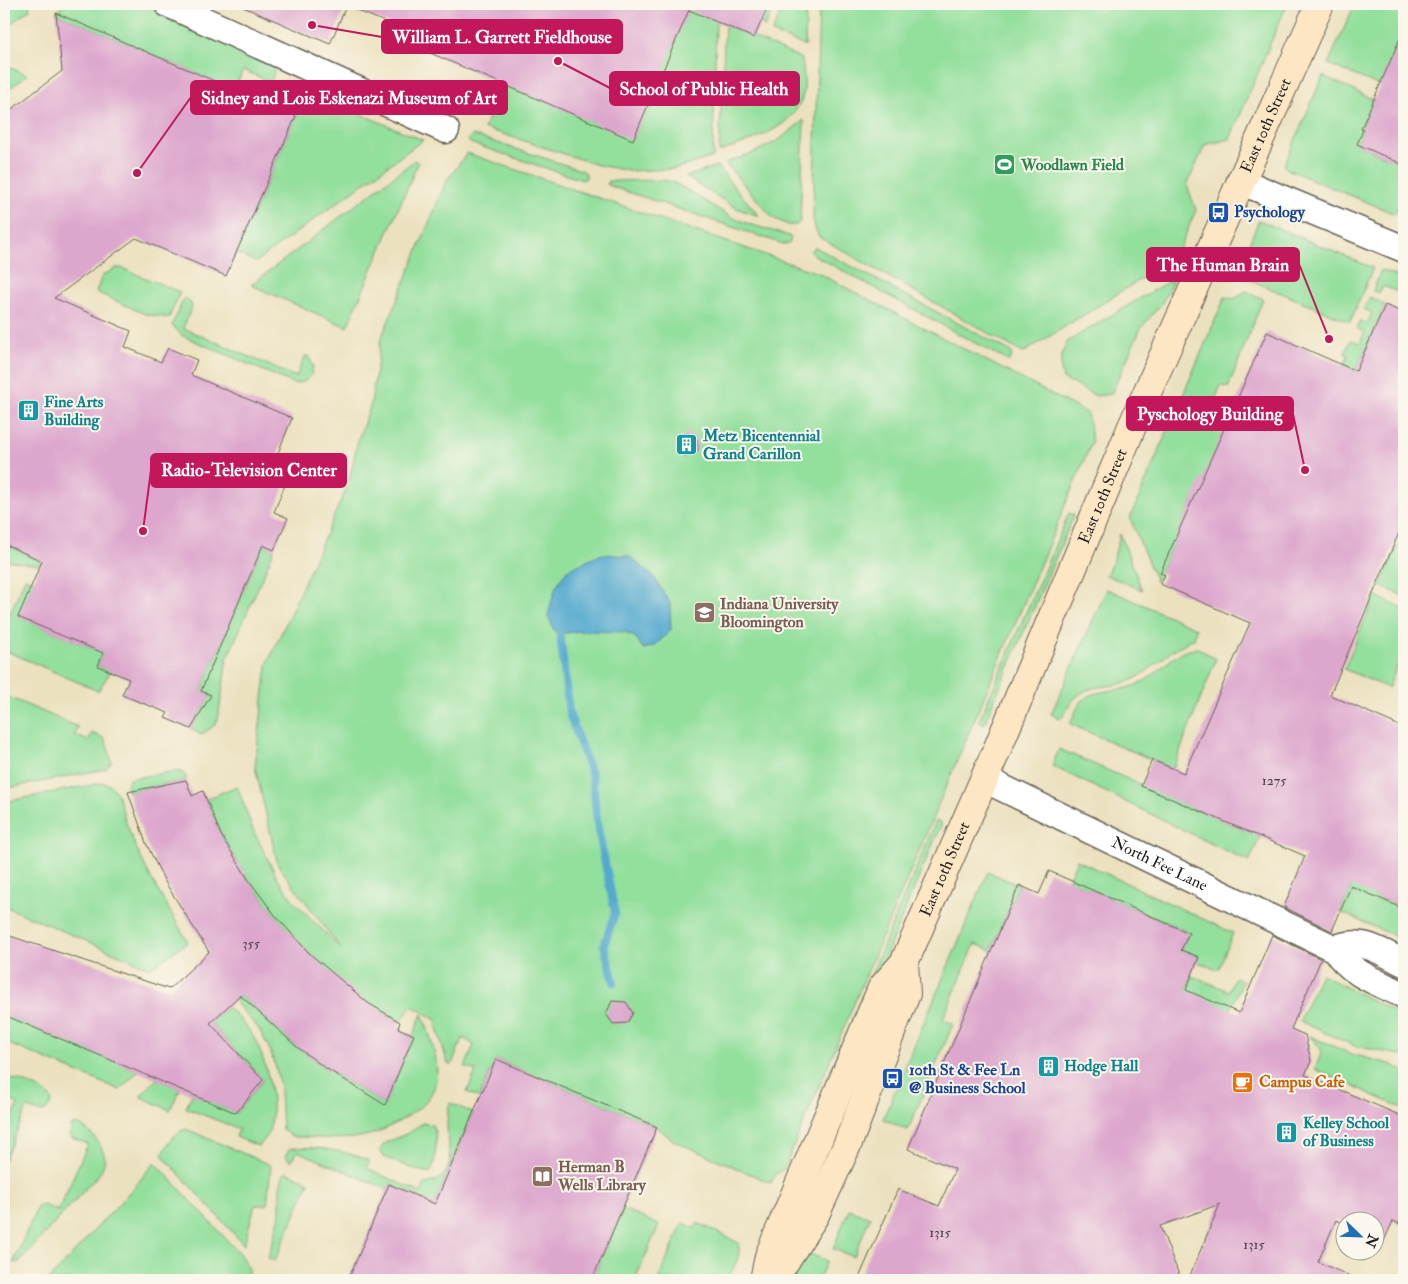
<svg xmlns="http://www.w3.org/2000/svg" width="1408" height="1284" font-family="'IM FELL Double Pica',serif">
	<rect width="100%" height="100%" fill="#fbf7ec"/>
	<filter id="ink" filterUnits="userSpaceOnUse"><feTurbulence type="fractalNoise" baseFrequency=".02" numOctaves="2"/><feDisplacementMap in="SourceGraphic" scale="10" xChannelSelector="R" yChannelSelector="G"/><feConvolveMatrix kernelMatrix="1 2 1 2 8 2 1 2 1" color-interpolation-filters="sRGB"/></filter>
	<filter id="wash" filterUnits="userSpaceOnUse"><feTurbulence type="fractalNoise" baseFrequency=".0096" numOctaves="4" result="noise"/><feDisplacementMap in="SourceGraphic" scale="20" xChannelSelector="R" yChannelSelector="G"/><feGaussianBlur stdDeviation="1.12" result="paint"/><feColorMatrix in="noise" values="0 0 0 0 0 0 0 0 0 0 0 0 0 0 0 0 0 1.4 0 .05"/><feComposite in="paint" operator="in"/></filter>
	<g filter="url(#wash)">
		<rect width="100%" height="100%" fill="#ece1bf"/>
		<g fill="#93df9c" stroke="#587e5c">
			<path d="M4,4H29L30,9L4,29Z"/>
			<path d="M64,4H142L265,57C275,67 276,68 271,82L243,70L234,90L56,13Z"/>
			<path d="M769,4H775L765,27L761,25Z"/>
			<path d="M784,4H806L805,46L772,33Z"/>
			<path d="M819,4H1287L1230,139L1205,145L1187,185L1196,210L1176,257L1023,353L819,237L815,228L813,218Z"/>
			<path d="M1355,4H1404V29L1380,86L1328,64Z"/>
			<path d="M689,9L716,21L713,157L674,169L629,171L598,165L484,128L504,84L633,139Z"/>
			<path d="M725,25L802,59C803,68 805,80 804,89C800,128 749,141 719,152Z"/>
			<path d="M4,65L27,75L4,93Z"/>
			<path d="M1323,76L1374,100L1361,129L1363,130L1357,144L1404,165V193L1395,214L1287,169L1284,165Z"/>
			<path d="M317,96L423,140L256,262L236,253L300,107Z"/>
			<path d="M804,120L800,222L797,225H788L773,218L725,163L753,153L779,140Z"/>
			<path d="M473,135L581,170L586,173V178L582,180L473,144L469,142L468,139Z"/>
			<path d="M467,153L818,273L1087,413L1092,442L784,1169L776,1174L771,1183L674,1141L657,1127L496,1059L479,1098L467,1092L476,1071L465,1067L474,1045L463,1038L451,1066L448,1064L437,1028L436,1020L412,1006L400,1022L368,1003L339,980L309,953L275,915L248,879L221,835L206,799L237,786L253,830L277,877L292,899L341,949L278,865L255,767L267,665L348,485L358,440L371,404L381,339L446,182Z"/>
			<path d="M415,160L418,163L347,327L251,285Z"/>
			<path d="M717,166L759,216L736,208L686,177Z"/>
			<path d="M665,180L675,183L731,217L749,224L789,236L791,238L789,244H783L607,185L608,181H613Z"/>
			<path d="M1259,220L1373,268L1350,322L1236,274Z"/>
			<path d="M814,248H817L1010,351L1012,354L1011,359L1008,361L814,255L810,251Z"/>
			<path d="M116,268H121L180,292L169,318L145,314L96,292L102,276Z"/>
			<path d="M1381,270L1404,279V305L1398,302L1402,294L1383,286L1379,293L1373,291Z"/>
			<path d="M1174,278L1162,303L1141,328L1111,394L1096,396L1063,379C1059,365 1061,355 1067,342Z"/>
			<path d="M1246,291L1263,299L1228,388L1221,385L1210,412L1229,420L1156,582L1130,518L1225,297L1234,299Z"/>
			<path d="M1370,297L1385,305L1356,371L1344,366L1348,356L1345,352L1351,340L1360,343L1365,332L1357,329L1360,321L1367,324L1372,313L1364,309Z"/>
			<path d="M184,298L190,302L192,307L183,328L296,377L305,356H308L313,365C313,378 306,382 294,384L181,335L172,325Z"/>
			<path d="M1069,513L1074,515L984,724L979,721Z"/>
			<path d="M1404,530V596L1380,586Z"/>
			<path d="M1120,534L1142,590L1106,575L1113,561Z"/>
			<path d="M4,544L40,560L38,565L4,560Z"/>
			<path d="M263,545L274,550L227,659L218,719L215,725L201,735L191,729L211,695L201,691Z"/>
			<path d="M25,578L34,581L19,617L103,653L98,666L111,671L98,691L4,650V628Z"/>
			<path d="M1107,589L1196,628L1194,639L1186,641V643C1167,651 1156,667 1138,677C1104,696 1085,672 1061,719L1051,714Z"/>
			<path d="M1375,596L1404,609V651L1388,688L1344,669Z"/>
			<path d="M1198,648L1216,659L1173,769L1070,724C1074,716 1077,706 1083,700C1099,687 1121,693 1139,684C1153,677 1163,665 1176,656C1182,651 1190,650 1198,648Z"/>
			<path d="M4,695L78,727L75,735L88,741L92,733L105,739L112,762L106,769L4,789Z"/>
			<path d="M1059,749L1260,837L1249,862L1052,766Z"/>
			<path d="M176,771L183,773L186,777V780L128,792L126,786L129,779Z"/>
			<path d="M101,783C120,782 121,811 127,825C142,867 166,904 188,942L150,968L4,906V802Z"/>
			<path d="M936,821L942,823L824,1100L819,1098Z"/>
			<path d="M1077,860L1233,933L1218,970L1198,962L1199,957L1181,950L1188,932L1068,880Z"/>
			<path d="M988,872L1019,885L991,950L975,944L943,1019L953,1024L908,1130L883,1119Z"/>
			<path d="M1352,884L1372,895L1404,909V940L1340,912Z"/>
			<path d="M1321,974L1404,1017V1056L1355,1046L1299,1021Z"/>
			<path d="M1192,976L1229,991L1235,977L1243,981L1230,1010L1178,1008Z"/>
			<path d="M241,996L297,1047L324,1067L385,1105L422,1014C427,1025 430,1036 433,1047C444,1086 431,1104 398,1122C382,1131 368,1137 351,1138C333,1140 314,1137 296,1137L289,1135L282,1129L280,1089L276,1068L269,1048L259,1029L234,1001Z"/>
			<path d="M228,1007C235,1015 245,1023 251,1033C267,1057 286,1127 258,1146L236,1137L239,1129L186,1108L192,1094L236,1113L263,1080L210,1023Z"/>
			<path d="M4,1015L138,1071L120,1090L4,1042Z"/>
			<path d="M1310,1036L1351,1054L1390,1064L1404,1071V1109L1315,1069L1322,1051Z"/>
			<path d="M9,1079C20,1079 47,1090 52,1100C46,1117 40,1112 27,1108L4,1161V1138L18,1104C15,1102 10,1101 7,1098C0,1094 4,1083 9,1079Z"/>
			<path d="M157,1079L180,1089L170,1110L141,1097L142,1094Z"/>
			<path d="M450,1103L473,1113L434,1205L390,1184L387,1189L297,1151L291,1161L285,1156L289,1149C311,1144 350,1152 370,1161L366,1168L421,1193L425,1184C439,1181 447,1176 450,1161C449,1142 444,1122 450,1103Z"/>
			<path d="M423,1123L432,1125C439,1133 436,1165 430,1173L416,1170L384,1157L380,1150L385,1143L408,1133Z"/>
			<path d="M77,1124C88,1128 100,1142 104,1154C106,1160 103,1167 100,1173L19,1262L13,1263L38,1206L43,1205L58,1211L88,1144L72,1138L70,1134L71,1126Z"/>
			<path d="M186,1129L268,1164L271,1166L267,1205H255L244,1245L162,1155C168,1144 174,1132 186,1129Z"/>
			<path d="M155,1162L239,1253L249,1269L245,1280H49L135,1186Z"/>
			<path d="M287,1172L309,1182L275,1261L268,1258L280,1215V1187L284,1173Z"/>
			<path d="M623,1209L659,1225L635,1280H592Z"/>
			<path d="M849,1209L870,1217L854,1257L833,1249Z"/>
			<path d="M683,1223L695,1228L698,1223L737,1242C744,1253 732,1270 727,1280H658Z"/>
			<path d="M808,1253L827,1261L818,1280H793Z"/>
		</g>
		<path fill="#52a9ce" stroke="#376275" d="M602,554L629,556L654,577L670,603L671,630L655,646L643,649L636,638L625,632L580,631L560,634L554,631L548,615L556,586L567,570Z"/>
		<g fill="none" stroke-linecap="round" stroke-linejoin="round">
			<path stroke="#52a9ce" stroke-width="8" d="M560,634L569,713L592,776L598,828L615,913L604,945L614,982"/>
		</g>
		<g id="blocks">
			<g fill="#dda7cd">
				<path d="M236,4H769L754,38L689,10L633,140L393,37L397,27L346,6L330,44Z"/>
				<path d="M56,13L296,116L226,276L136,238L54,298L131,331L125,347L161,362L168,348L197,360L191,375L292,418L270,473L287,480L274,512L288,518L274,550L263,545L201,691L211,695L191,729L165,718L168,713L122,695L129,679L98,666L103,653L18,617L42,561L4,544V115L62,71Z"/>
				<path d="M1404,29V165L1357,144L1363,130L1361,129Z"/>
				<path d="M1385,305L1404,313V521L1330,695L1404,728V909L1351,886L1332,931L1284,907L1305,856L1141,786L1152,760L1184,773L1250,623L1160,584L1165,575L1160,573L1267,332L1356,371Z"/>
				<path d="M687,433L697,439L698,450L687,457L677,451V440Z"/>
				<path d="M186,780L192,796L203,791L221,835L248,879L275,915L309,953L368,1003L400,1022L398,1028L414,1035L385,1105L324,1067L297,1047L240,995L210,1023L263,1080L236,1113L4,1015V934L169,989L209,952L165,882L146,843L128,792Z"/>
				<path d="M1049,871L1189,933L1181,950L1199,957L1186,990L1239,1013L1272,935L1321,959L1291,1029L1305,1035L1311,1061L1305,1075L1404,1117V1226L1393,1221L1384,1241L1376,1237V1222H1346V1224L1336,1220L1318,1262L1359,1280H1188L1220,1204L1160,1226L1181,1280H858L898,1189L939,1206L955,1169L908,1149L1019,885L1039,894Z"/>
				<path d="M612,1001L626,1002L633,1013L627,1023L613,1024L606,1014Z"/>
				<path d="M496,1059L657,1127L592,1280H348L389,1184L435,1204Z"/>
			</g>
		</g>
	</g>
	<g filter="url(#ink)">
		<use href="#blocks" fill-opacity="0" stroke="#656155" stroke-width="1"/>
		<g fill="none" stroke-linecap="round" stroke-linejoin="round">
			<defs>
				<g id="street">
					<path d="M168,4L446,130"/>
					<path d="M1240,181L1404,249"/>
					<path id="s1" d="M984,779L1335,949C1350,974 1379,983 1404,995"/>
					<path d="M1335,949C1360,936 1381,952 1404,963"/>
				</g>
				<g id="secondary">
					<path id="s2" d="M764,1280L769,1256L882,988L904,963L996,752L1133,424L1320,4"/>
					<path d="M773,1280L815,1215L848,1143L906,994L904,963"/>
				</g>
			</defs>
			<use href="#street" stroke="#656155" stroke-width="29"/>
			<use href="#secondary" stroke="#656155" stroke-width="30"/>
			<use href="#street" stroke="#fff" stroke-width="26"/>
			<use href="#secondary" stroke="#fce6c4" stroke-width="28"/>
		</g>
	</g>
	<defs>
		<symbol id="stadium-square" viewBox="-11 -11 22 22"><rect x="-9" y="-9" width="18" height="18" rx="4" fill="#2e9e5b" stroke="#fbf7ec"/><path d="M0-5a6.5 5 0 1 0 0 10a6.5 5 0 1 0 0-10ZM-3.5-1.8h7v3.6h-7Z" fill="#fff"/></symbol>
		<symbol id="bus-square" viewBox="-11 -11 22 22"><rect x="-9" y="-9" width="18" height="18" rx="4" fill="#1a4fb4" stroke="#fbf7ec"/><path d="M-5-6H5V4H4V6H2V4H-2V6H-4V4H-5ZM-3.5-4V0h7V-4ZM-3.5 1.2v1.5H-2V1.2ZM2 1.2v1.5H3.5V1.2Z" fill="#fff"/></symbol>
		<symbol id="building-square" viewBox="-11 -11 22 22"><rect x="-9" y="-9" width="18" height="18" rx="4" fill="#0f9aa8" stroke="#fbf7ec"/><path d="M-4-6H4V6H1V3H-1V6H-4ZM-2.5-4.3h1.7v1.8h-1.7ZM.8-4.3h1.7v1.8H.8ZM-2.5-1h1.7V.8h-1.7ZM.8-1h1.7V.8H.8Z" fill="#fff"/></symbol>
		<symbol id="university-square" viewBox="-11 -11 22 22"><rect x="-9" y="-9" width="18" height="18" rx="4" fill="#8d6e63" stroke="#fbf7ec"/><path d="M0-5L7-2L0 1L-7-2ZM-4 1L0 2.5L4 1V4Q0 6-4 4Z" fill="#fff"/></symbol>
		<symbol id="cafe-square" viewBox="-11 -11 22 22"><rect x="-9" y="-9" width="18" height="18" rx="4" fill="#e8710a" stroke="#fbf7ec"/><path d="M-5.5-4.5H6V0H3Q3 3.5 0 3.5H-2.5Q-5.5 3.5-5.5 0ZM3-3.2v2h1.7v-2ZM-6 4.5H4V6H-6Z" fill="#fff"/></symbol>
		<symbol id="library-square" viewBox="-11 -11 22 22"><rect x="-9" y="-9" width="18" height="18" rx="4" fill="#8d6e63" stroke="#fbf7ec"/><path d="M-6-4Q-3-5.5-.7-3.5V5Q-3 3-6 4ZM6-4Q3-5.5 .7-3.5V5Q3 3 6 4Z" fill="#fff"/></symbol>
	</defs>
	<g fill-rule="evenodd">
		<use href="#stadium-square" x="992" y="152" width="25" height="25"/>
		<use href="#bus-square" x="1206" y="200" width="25" height="25"/>
		<use href="#building-square" x="16" y="398" width="25" height="25"/>
		<use href="#building-square" x="674" y="432" width="25" height="25"/>
		<use href="#university-square" x="692" y="600" width="25" height="25"/>
		<use href="#building-square" x="1036" y="1054" width="25" height="25"/>
		<use href="#bus-square" x="880" y="1066" width="25" height="25"/>
		<use href="#cafe-square" x="1230" y="1070" width="25" height="25"/>
		<use href="#building-square" x="1274" y="1120" width="25" height="25"/>
		<use href="#library-square" x="530" y="1164" width="25" height="25"/>
	</g>
	<g text-anchor="middle" dominant-baseline="central" stroke-width="4" stroke-linejoin="round" paint-order="stroke">
		<g font-size="14" fill="#4c3f48">
			<text x="1274" y="780">1275</text>
			<text x="251" y="943">355</text>
			<text x="940" y="1232">1315</text>
			<text x="1254" y="1244">1315</text>
		</g>
		<g font-size="16" fill="#1c1c1c" stroke="#fbf7ec">
			<text stroke="none"><textPath href="#s2" startOffset="1261">East 10th Street</textPath></text>
			<text stroke="none"><textPath href="#s2" startOffset="856">East 10th Street</textPath></text>
			<text stroke="none"><textPath href="#s1" startOffset="195">North Fee Lane</textPath></text>
			<text stroke="none"><textPath href="#s2" startOffset="451">East 10th Street</textPath></text>
		</g>
		<g font-size="16" font-weight="bold" fill="#27864d" stroke="#fbf7ec" text-anchor="start">
			<text x="1021" y="165">Woodlawn Field</text>
		</g>
		<g font-size="16" font-weight="bold" fill="#164399" stroke="#fbf7ec" text-anchor="start">
			<text x="1234" y="212">Psychology</text>
			<text x="909" y="1070">10th St &amp; Fee Ln<tspan x="909" dy="18">@ Business School</tspan></text>
		</g>
		<g font-size="16" font-weight="bold" fill="#0d838f" stroke="#fbf7ec" text-anchor="start">
			<text x="44" y="402">Fine Arts<tspan x="44" dy="18">Building</tspan></text>
			<text x="703" y="436">Metz Bicentennial<tspan x="703" dy="18">Grand Carillon</tspan></text>
			<text x="1064" y="1066">Hodge Hall</text>
			<text x="1303" y="1123">Kelley School<tspan x="1303" dy="18">of Business</tspan></text>
		</g>
		<g font-size="16" font-weight="bold" fill="#785e54" stroke="#fbf7ec" text-anchor="start">
			<text x="720" y="604">Indiana University<tspan x="720" dy="18">Bloomington</tspan></text>
			<text x="558" y="1167">Herman B<tspan x="558" dy="18">Wells Library</tspan></text>
		</g>
		<g font-size="16" font-weight="bold" fill="#c56008" stroke="#fbf7ec" text-anchor="start">
			<text x="1259" y="1082">Campus Cafe</text>
		</g>
	</g>
	<path fill="none" stroke="#c2185b" stroke-width="2" d="M312 25L382 37M558 61L610 88M137 173L191 97M1329 339L1299 264M1305 470L1293 414M143 531L151 470"/>
	<g fill="#c2185b" stroke="#fbf7ec" stroke-width="2">
		<circle cx="312" cy="25" r="5"/>
		<circle cx="558" cy="61" r="5"/>
		<circle cx="137" cy="173" r="5"/>
		<circle cx="1329" cy="339" r="5"/>
		<circle cx="1305" cy="470" r="5"/>
		<circle cx="143" cy="531" r="5"/>
	</g>
	<g fill="#c2185b" stroke="#c2185b" stroke-width="2">
		<rect x="382" y="20" width="240" height="33" rx="5"/>
		<rect x="610" y="72" width="189" height="33" rx="5"/>
		<rect x="191" y="81" width="316" height="33" rx="5"/>
		<rect x="1147" y="248" width="152" height="33" rx="5"/>
		<rect x="1127" y="397" width="166" height="33" rx="5"/>
		<rect x="151" y="454" width="195" height="33" rx="5"/>
	</g>
	<g font-size="18" text-anchor="middle" font-weight="bold" fill="#fff">
		<text x="502" y="43">William L. Garrett Fieldhouse</text>
		<text x="704" y="95">School of Public Health</text>
		<text x="349" y="104">Sidney and Lois Eskenazi Museum of Art</text>
		<text x="1223" y="271">The Human Brain</text>
		<text x="1210" y="420">Pyschology Building</text>
		<text x="249" y="476">Radio-Television Center</text>
	</g>
	<rect width="1408" height="1284" fill="none" stroke="#fbf7ec" stroke-width="20"/>
	<g transform="translate(1360 1236) rotate(113)"><circle r="24" fill="#fbf7ec" stroke="#a29f99"/>
	<path d="M0-4L9 19L0 12L-9 19Z" fill="#1f6fb2"/>
	<text y="-8" font-size="14" font-weight="bold" text-anchor="middle" fill="#1c1c1c">N</text>
	</g>
</svg>
